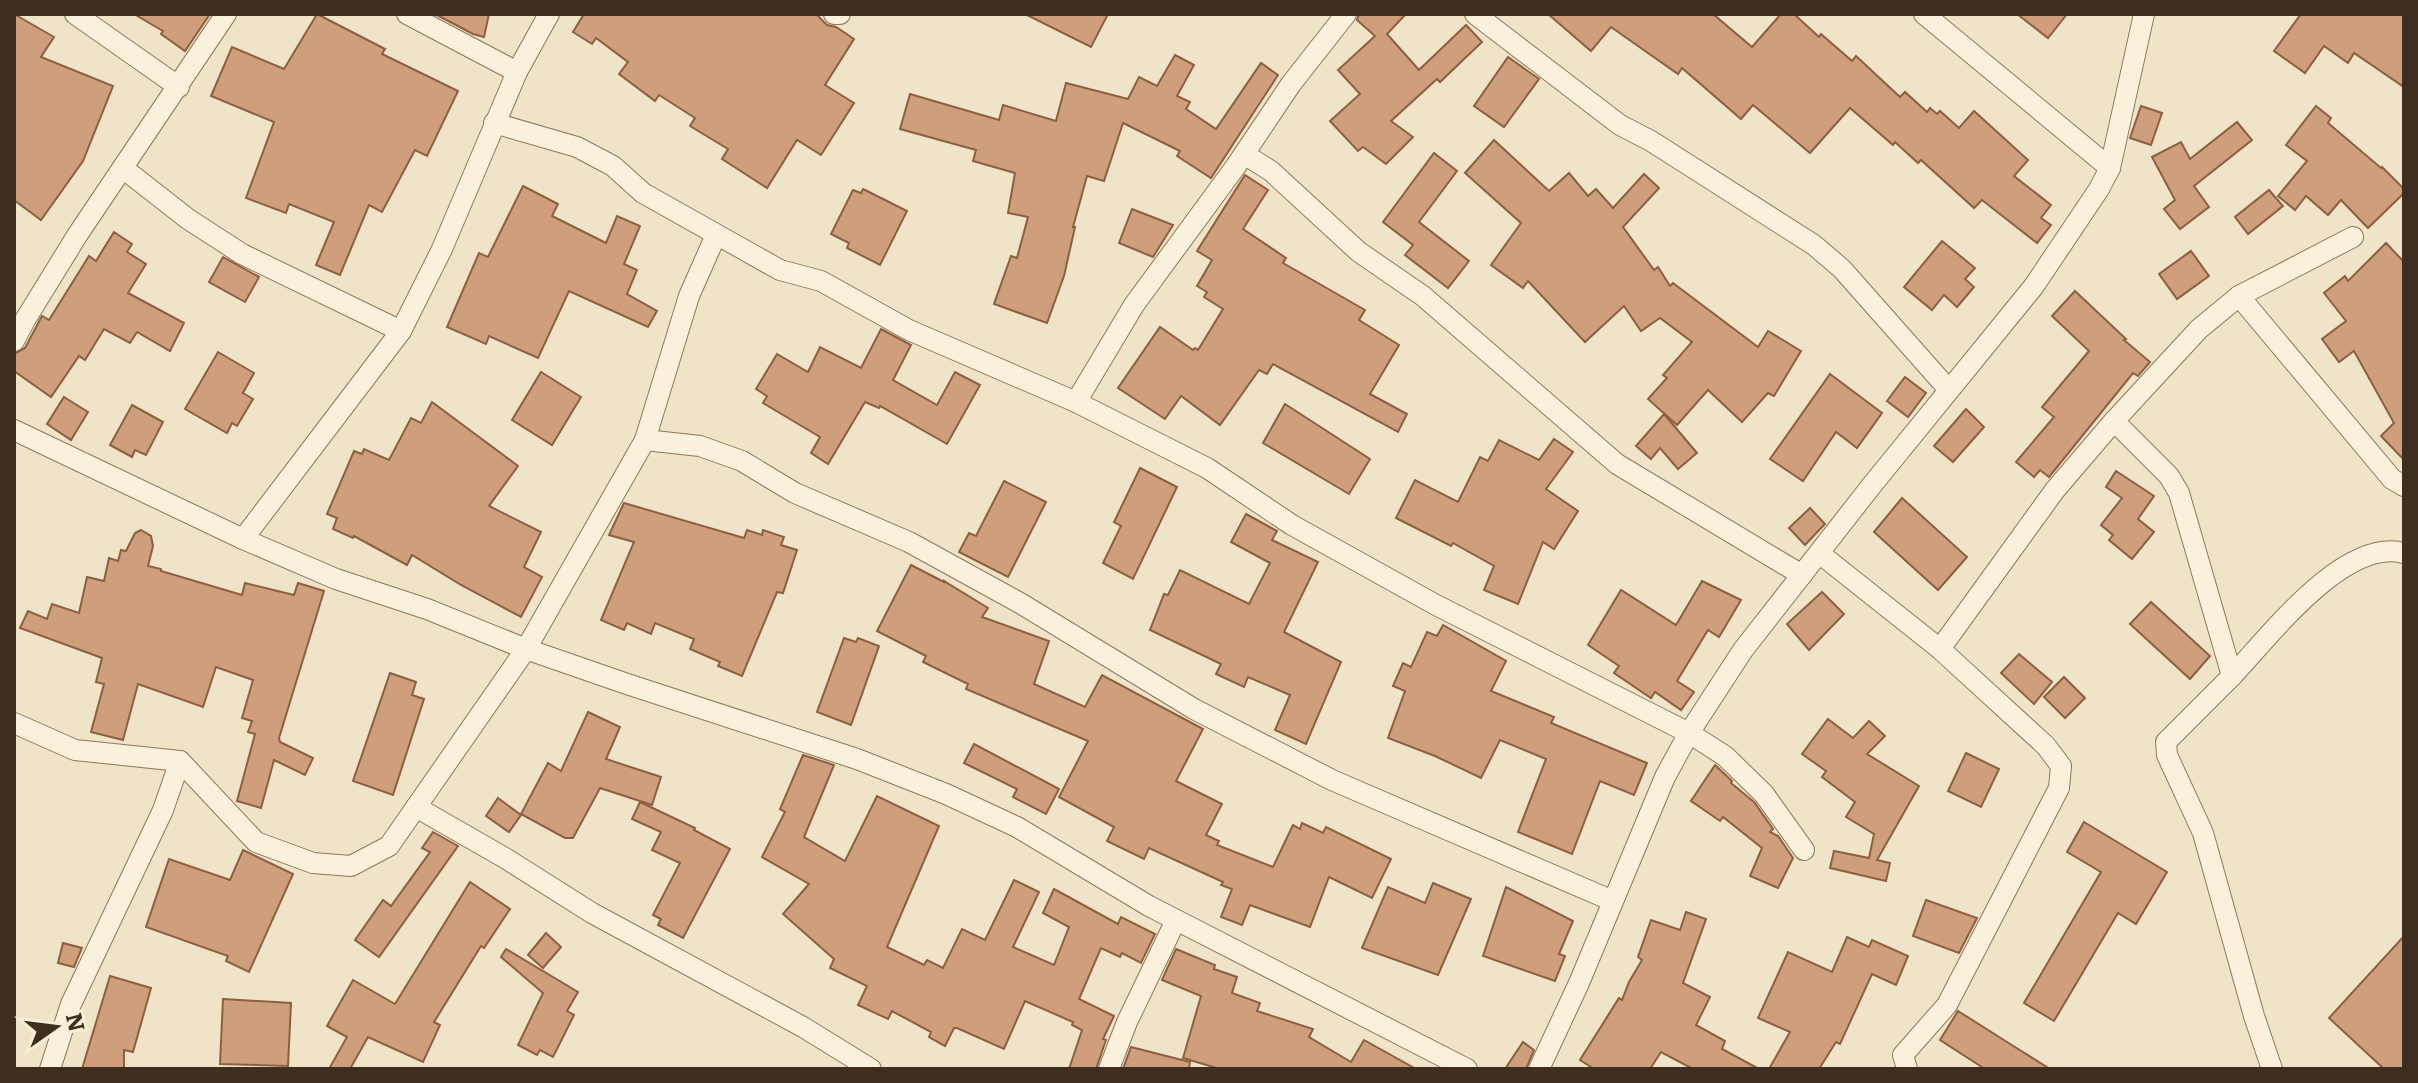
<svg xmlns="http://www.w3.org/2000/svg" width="2418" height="1083" font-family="Literata,serif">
	<rect width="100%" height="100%" fill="#f0e4c8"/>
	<g fill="#cf9f7d" stroke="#8d5f41" stroke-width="2">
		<path d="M14,14L54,37L41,57L113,86L83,161L41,220L14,200Z"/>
		<path d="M134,14H210L185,51L161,34L163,31Z"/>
		<path d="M317,14L385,49L382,54L458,91L427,156L415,150L382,212L369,205L340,275L316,265L334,222L289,204L286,213L246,198L274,122L211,96L232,47L284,69Z"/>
		<path d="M435,14H489L484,37L473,34Z"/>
		<path d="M584,14H816L827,25L836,27L854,39L825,85L854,103L821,155L797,140L767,188L722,159L728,149L690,126L695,118L659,95L655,101L619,74L628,62L596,38L592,44L573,32Z"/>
		<path d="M1025,14H1108L1091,47Z"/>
		<path d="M1359,14H1406L1387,34L1419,70L1466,25L1482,42L1440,82L1437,79L1391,121L1413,137L1386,164L1363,147L1358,151L1330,121L1360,94L1338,70L1375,36L1357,20Z"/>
		<path d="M1548,14H1713L1752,47L1781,14H1794L1819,37L1821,34L1852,61L1856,56L1900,97L1905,92L1927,112L1930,108L1937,114L1940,111L1959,128L1974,111L2028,160L2014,176L2051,205L2041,218L2051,225L2037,243L1982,200L1974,208L1921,160L1918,163L1895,142L1893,145L1850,108L1810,153L1753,105L1741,119L1682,68L1678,74L1611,27L1591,51Z"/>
		<path d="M2017,14H2067L2048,38Z"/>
		<path d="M2301,14H2404V87L2354,53L2348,63L2324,46L2305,73L2274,51Z"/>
		<path d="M1175,55L1194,65L1177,96L1190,102L1186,109L1216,129L1261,63L1278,75L1211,178L1177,156L1180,151L1123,123L1104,181L1087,176L1073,227H1075L1064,276L1047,323L994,304L1011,256L1017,258L1028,217L1008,213L1015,173L973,161L976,150L900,129L910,94L999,120L1003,105L1056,121L1066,83L1128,99L1139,77L1157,86Z"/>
		<path d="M1508,57L1539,79L1504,127L1474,106Z"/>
		<path d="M2141,106L2162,113L2151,145L2130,138Z"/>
		<path d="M2316,106L2331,118L2328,123L2381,168L2382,167L2404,189V193L2368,228L2341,200L2328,215L2306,196L2295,210L2278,196L2307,161L2286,145Z"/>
		<path d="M2237,122L2252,140L2194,186L2209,207L2180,229L2164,209L2175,200L2152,157L2181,142L2190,159Z"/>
		<path d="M1494,140L1549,191L1569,173L1588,196L1596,189L1613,208L1644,174L1659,188L1623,227L1654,270L1658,267L1670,286L1673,283L1758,347L1768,331L1801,351L1774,396L1768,393L1742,422L1708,390L1677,425L1648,399L1667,378L1663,375L1692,342L1660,318L1641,331L1624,306L1585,342L1528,281L1523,288L1491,265L1521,223L1465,173Z"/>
		<path d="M1434,153L1457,171L1419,222L1469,261L1448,288L1405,255L1413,245L1383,222Z"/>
		<path d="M1245,175L1268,190L1243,229L1286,258L1283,263L1365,310L1359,320L1399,345L1370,394L1407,414L1398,432L1273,364L1267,374L1259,370L1220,425L1181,396L1165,419L1118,388L1160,327L1193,350L1195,348L1198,350L1223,309L1204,297L1207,292L1197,286L1212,260L1197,251Z"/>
		<path d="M523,186L558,204L552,216L606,243L617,216L640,226L624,264L637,270L627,294L657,311L648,327L569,291L538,358L489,336L486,344L447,327L479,253L488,257Z"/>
		<path d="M863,189L907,211L880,265L847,248L849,243L831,234L853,190L861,193Z"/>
		<path d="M2269,190L2283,206L2248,234L2235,217Z"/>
		<path d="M1132,209L1173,225L1153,257L1119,243Z"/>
		<path d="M114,232L132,244L127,252L146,264L128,293L184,323L170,351L137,332L130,343L104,329L85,360L79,356L51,397L14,371V354L25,348L42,316L49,320L89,256L96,261Z"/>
		<path d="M1942,241L1975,268L1965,279L1974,287L1957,307L1944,295L1932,310L1904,287Z"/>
		<path d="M2386,243L2404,262V460L2381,436L2394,423L2354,351L2339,362L2322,339L2346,321L2324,293L2345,276L2348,281Z"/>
		<path d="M2191,251L2209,276L2177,299L2159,274Z"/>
		<path d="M223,257L259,277L245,302L209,282Z"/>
		<path d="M2075,291L2126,339L2124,340L2150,362L2138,376L2133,373L2049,477L2040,470L2034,477L2016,462L2054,417L2042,407L2089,351L2052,316Z"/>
		<path d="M881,329L911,345L893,380L937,405L955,372L980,385L947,444L880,406L879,408L865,402L828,464L811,453L820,437L763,403L767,396L756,389L777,354L808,372L820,347L861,368Z"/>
		<path d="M218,352L254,373L243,393L253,399L237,426L232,423L227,433L185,409Z"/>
		<path d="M541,372L581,397L552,445L512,420Z"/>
		<path d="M1830,374L1882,413L1857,448L1836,432L1803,481L1770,459Z"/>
		<path d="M1905,377L1926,393L1908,417L1887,401Z"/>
		<path d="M64,397L88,412L71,440L47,424Z"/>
		<path d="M432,402L518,466L489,506L541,532L524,567L542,577L521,617L461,585L412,555L407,565L354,536L353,538L333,529L337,518L327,514L354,451L362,454L364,449L389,460L411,418L421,423Z"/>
		<path d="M1285,404L1370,459L1349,494L1263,443Z"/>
		<path d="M132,405L163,422L146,455L135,450L132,457L110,445Z"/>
		<path d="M1966,409L1984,427L1953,462L1934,446Z"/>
		<path d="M1664,414L1697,453L1678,469L1660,448L1651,459L1636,446Z"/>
		<path d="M1554,439L1573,452L1546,489L1578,511L1554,549L1543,542L1518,604L1484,590L1494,566L1453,543L1451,546L1396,518L1415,480L1458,502L1480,457L1488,461L1499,440L1539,460Z"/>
		<path d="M1140,468L1177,487L1133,579L1103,563L1121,526L1114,522Z"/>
		<path d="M2116,471L2154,496L2138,519L2154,532L2132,559L2109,540L2113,535L2101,525L2122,498L2106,487Z"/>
		<path d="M1004,481L1046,502L1008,577L959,552L969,533L976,536Z"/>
		<path d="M1902,498L1967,557L1938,590L1874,532Z"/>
		<path d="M624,503L744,538L747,530L762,535L763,530L784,537L781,545L797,550L783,593L777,592L742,676L718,666L720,662L690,649L694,639L655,623L651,634L627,623L624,630L601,620L634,542L609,535Z"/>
		<path d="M1810,508L1825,524L1805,545L1789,528Z"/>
		<path d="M1246,514L1277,531L1272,540L1318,562L1284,632L1341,662L1306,744L1275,730L1290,695L1248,677L1244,687L1216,674L1221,664L1150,630L1164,594L1168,595L1180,570L1249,604L1270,563L1231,542Z"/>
		<path d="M141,530L151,536L153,546L148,566L161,569V571L242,595L245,583L294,595L298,583L324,591L279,738L280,742L313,758L305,775L274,760L261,808L237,801L255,734L248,732L252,721L242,718L253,680L216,667L203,707L138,684L123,740L91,732L104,684L96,682L102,658L20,628L28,611L47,619L52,604L79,613L87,577L104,581L109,558L118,561L121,550L126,551L135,533Z"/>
		<path d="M911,565L944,582V581L988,608L982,617L1049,641L1034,684L1085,707L1102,675L1203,729L1176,781L1222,804L1206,835L1219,841L1217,845L1273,867L1293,825L1300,829L1302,823L1323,833L1326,827L1391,859L1372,898L1329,877L1310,927L1250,905L1242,925L1221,917L1232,889L1221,885L1223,882L1149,848L1144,859L1107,841L1114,827L1059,797L1088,741L966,689L968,684L923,662L926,656L877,631Z"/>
		<path d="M1702,581L1741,600L1719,637L1708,630L1677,681L1694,692L1681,710L1655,692L1651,698L1614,673L1619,666L1588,645L1621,590L1676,625Z"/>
		<path d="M1822,592L1844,614L1809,650L1787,624Z"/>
		<path d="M2151,602L2210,656L2190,679L2130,624Z"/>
		<path d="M1443,625L1506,661L1491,691L1554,717L1551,723L1647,763L1634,795L1600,781L1572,854L1518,832L1546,759L1500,740L1481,778L1435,756L1388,738L1405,691L1393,686L1403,663L1411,667L1427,632L1437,636Z"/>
		<path d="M844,638L856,642L858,638L879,646L851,725L817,712Z"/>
		<path d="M2019,654L2052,682L2034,704L2001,673Z"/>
		<path d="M390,673L416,682L412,695L424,699L393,795L353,781Z"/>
		<path d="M2064,677L2085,698L2065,718L2044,697Z"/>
		<path d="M588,712L620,727L606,759L661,777L652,805L600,788L573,838H565L521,814L548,763L561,771Z"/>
		<path d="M1828,719L1853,738L1869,721L1885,736L1867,754L1919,786L1877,860L1890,863L1886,881L1830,868L1834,851L1869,858L1874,834L1846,817L1855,802L1822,777L1826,771L1802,754Z"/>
		<path d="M974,744L1059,789L1046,814L1013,797L1017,789L964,763Z"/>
		<path d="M1966,753L1999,769L1981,807L1948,791Z"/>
		<path d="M803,755L834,765L804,837L845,861L877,796L939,826L887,947L924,965L927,960L943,968L962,929L985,940L1014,880L1039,892L1013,947L1054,965L1069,927L1043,913L1054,889L1118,924L1121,917L1155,934L1141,963L1122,953L1120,957L1101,948L1079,999L1114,1016L1103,1039L1106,1040L1096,1069H1069L1082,1030L1072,1025L1073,1022L1025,1001L1004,1049L957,1028H954L945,1046L929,1037L931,1032L892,1011L888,1019L858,1005L867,986L830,968L834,959L783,914L809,884L762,857L785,812L780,809Z"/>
		<path d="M1715,765L1732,781L1731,783L1754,802L1773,829L1770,832L1778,836L1793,858L1778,888L1750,876L1762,848L1723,817L1720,821L1691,801Z"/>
		<path d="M498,798L521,815L509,832L486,816Z"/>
		<path d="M640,802L695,828L694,830L730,849L683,938L658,925L661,919L653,915L680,863L652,850L661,832L632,819Z"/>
		<path d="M2084,822L2167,872L2136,924L2118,913L2054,1021L2024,1003L2101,872L2067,852Z"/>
		<path d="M433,832L458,846L379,957L355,940L383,900L391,906L430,852L422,848Z"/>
		<path d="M243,850L293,874L249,972L226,961L228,956L146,927L169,859L230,880Z"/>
		<path d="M470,882L510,909L484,948L481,946L434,1022L440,1025L423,1062L368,1037L350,1069H329L347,1037L327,1026L353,980L395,1004Z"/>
		<path d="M1433,883L1471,899L1438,975L1362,948L1388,887L1425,903Z"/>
		<path d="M1506,887L1573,921L1559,954L1565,956L1555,981L1483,956Z"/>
		<path d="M1926,900L1977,918L1959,953L1913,936Z"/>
		<path d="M1686,912L1706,919L1683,983L1710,997L1696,1025L1725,1041L1722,1049L1759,1069H1693L1661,1052L1650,1069H1594L1580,1060L1619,998L1622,1000L1629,982L1642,960L1638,957L1651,920L1680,930Z"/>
		<path d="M546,933L561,947L543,968L528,955Z"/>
		<path d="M2404,936V1069H2384L2329,1018Z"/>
		<path d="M1847,937L1869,947L1872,940L1908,956L1896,985L1872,974L1840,1044L1836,1042L1819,1069H1769L1790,1032L1758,1018L1788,952L1832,972Z"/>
		<path d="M63,943L82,948L74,967L58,963Z"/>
		<path d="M506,949L578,992L567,1011L574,1015L553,1057L540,1050L537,1055L518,1045L543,993L501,957Z"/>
		<path d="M1176,949L1215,965L1214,969L1237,977L1232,993L1260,1003L1257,1011L1313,1029L1309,1037L1351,1062L1364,1040L1416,1069H1220L1183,1058L1201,996L1162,980Z"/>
		<path d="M110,976L151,988L133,1052L124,1050V1069H82Z"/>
		<path d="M223,999L291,1003L288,1066L220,1064Z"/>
		<path d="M1958,1011L2007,1042L2050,1069H1985L1940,1040Z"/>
		<path d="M1523,1042L1534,1050L1526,1069H1505Z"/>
		<path d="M1131,1047L1190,1062L1189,1069H1123Z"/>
	</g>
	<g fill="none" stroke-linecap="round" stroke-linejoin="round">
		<defs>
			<g id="minor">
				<path d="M75,14L179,87"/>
				<path d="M407,14L517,72"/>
				<path d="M834,14H840"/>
				<path d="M1475,14L1620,125L1651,141L1814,245L1842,269L1949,390"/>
				<path d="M1924,14L2110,168"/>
				<path d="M494,123L577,147L613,166L643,193L780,270L821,281L909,330L1076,402L1207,468L1292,525L1436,605L1689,733L1725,756L1764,794L1804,850"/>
				<path d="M1244,154L1271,171L1359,252L1423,296L1617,464L1802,575"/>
				<path d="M124,169L188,219L242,254L401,331"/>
				<path d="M2239,296L2392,479L2404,486"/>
				<path d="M14,341L25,320L78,234L226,14"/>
				<path d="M1076,402L1134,305L1236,166L1291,84L1346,14"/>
				<path d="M2114,421L2169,476L2179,493L2232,676L2166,742L2167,755L2203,833L2254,1016L2272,1069"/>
				<path d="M14,430L243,539L336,579L427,609L526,649L627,684L857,759L946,794L1017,827L1149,906L1467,1069"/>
				<path d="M645,440L700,446L742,461L795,493L909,542L1020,603L1194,709L1332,780L1613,901"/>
				<path d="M243,539L401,331L442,249L517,72L549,14"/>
				<path d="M1819,553L1940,649L2046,746L2061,766L2059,788L1947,1005L1903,1055L1907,1069"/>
				<path d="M1940,649L2055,490L2114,421L2199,329L2239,296L2353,237"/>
				<path d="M2232,676C2269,637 2344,537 2404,553"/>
				<path d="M14,723L75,750L180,761L256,842L313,863L351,866L389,846L526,649L645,440L689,296L716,235"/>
				<path d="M416,807L505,858L592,913L803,1027L871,1069"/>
				<path d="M50,1069L71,1004L163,810L180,761"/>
				<path d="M1109,1069L1127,1022L1176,920"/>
				<path d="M1539,1069L1579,983L1665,777L1689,733L1743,650L1872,485L2034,286L2099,189L2110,168L2144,14"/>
			</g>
		</defs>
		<use href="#minor" stroke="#8d765c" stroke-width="22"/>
		<use href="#minor" stroke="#faf1dc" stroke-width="20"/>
	</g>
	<rect width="2418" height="1083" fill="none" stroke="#3d2e20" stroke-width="32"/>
	<g transform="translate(56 1027) rotate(76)" stroke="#f7eed8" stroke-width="6" paint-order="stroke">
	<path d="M0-6L14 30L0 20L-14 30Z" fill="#3d2e20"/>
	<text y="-12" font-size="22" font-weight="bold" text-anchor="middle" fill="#3d2e20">N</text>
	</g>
</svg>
